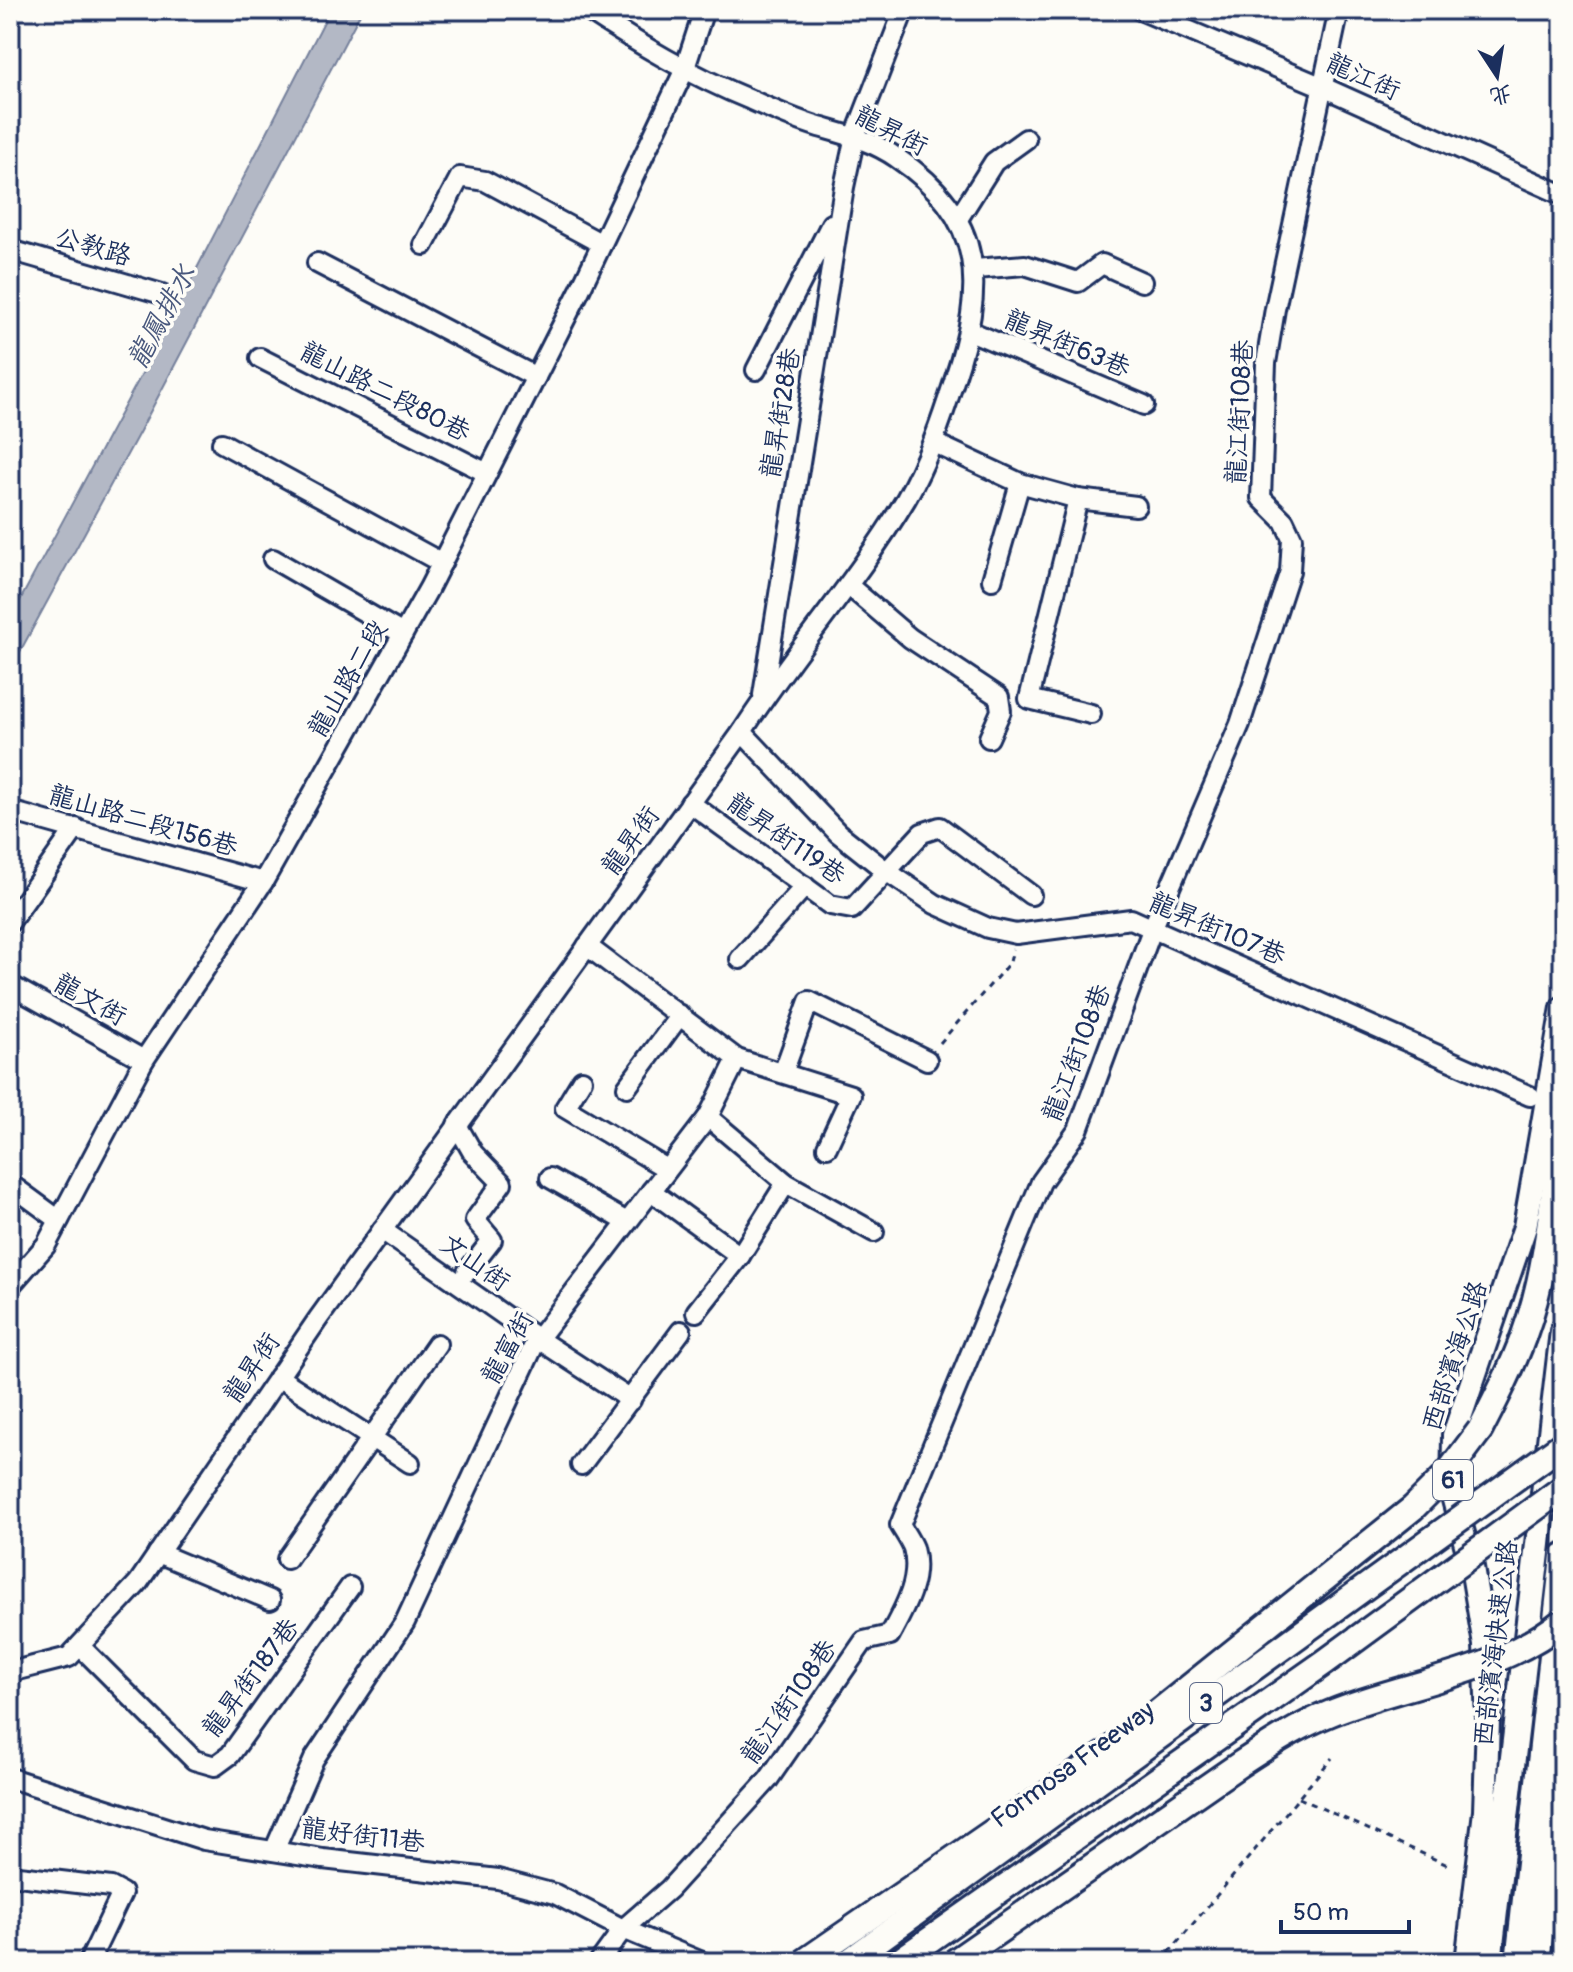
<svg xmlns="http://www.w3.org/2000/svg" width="1573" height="1972" font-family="Pangolin,'LXGW WenKai TC',sans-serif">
	<rect width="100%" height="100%" fill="#fdfcf7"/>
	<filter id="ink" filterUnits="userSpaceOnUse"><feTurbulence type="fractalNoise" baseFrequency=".0125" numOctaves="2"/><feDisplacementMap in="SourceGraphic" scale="16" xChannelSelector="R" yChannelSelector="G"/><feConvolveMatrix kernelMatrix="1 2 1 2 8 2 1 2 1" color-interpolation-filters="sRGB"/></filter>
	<g filter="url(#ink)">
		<path fill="#b3b8c5" stroke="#76819c" stroke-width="2" d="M330,10H362L140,431L10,670V619L160,340Z"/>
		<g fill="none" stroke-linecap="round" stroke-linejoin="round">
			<defs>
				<g id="minor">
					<path d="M1140,10L1323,87L1563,195"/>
					<path d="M958,219L994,162L1026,139"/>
					<path d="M424,245L460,177L485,181L602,244"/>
					<path d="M10,250L162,294"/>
					<path d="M317,263L536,377"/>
					<path d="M975,269L1025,265L1078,282L1102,264L1142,282"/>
					<path d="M970,331L1144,405"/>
					<path d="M260,358L487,473"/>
					<path d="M756,370L831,224"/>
					<path d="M222,443L442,563"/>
					<path d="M934,443L1020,483L1078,499L1136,506"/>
					<path d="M1078,499L1029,699L1091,714"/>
					<path d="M273,559L403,634"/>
					<path d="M992,580L1020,483"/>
					<path d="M848,585L910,638L999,697L1001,711L989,738"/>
					<path d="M763,695L844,187L855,136L904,10"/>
					<path d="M742,732L838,833L886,871L935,904L988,928L1016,934L1131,919L1530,1096"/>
					<path d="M690,803L830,905L852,909L922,833L940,827L1031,895"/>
					<path d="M10,811L263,882"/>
					<path d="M10,922L76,828"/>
					<path d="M587,946L737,1059L851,1095L827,1147"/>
					<path d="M740,959L805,886"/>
					<path d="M10,985L144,1060"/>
					<path d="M783,1073L809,1001L927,1060"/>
					<path d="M582,1080L565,1108L667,1169"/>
					<path d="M627,1087L680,1015"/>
					<path d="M708,1117L786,1183L874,1232"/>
					<path d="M457,1125L473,1153L502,1183L475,1220L492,1240L467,1272"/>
					<path d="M550,1178L627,1222"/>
					<path d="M10,1184L59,1220"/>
					<path d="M651,1191L740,1256L696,1312"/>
					<path d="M382,1230L538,1339L631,1400"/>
					<path d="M740,1256L786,1183"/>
					<path d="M10,1286L46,1245L144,1060L263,882L429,588L580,290L684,71L704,10"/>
					<path d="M278,1377L410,1463"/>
					<path d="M581,1465L681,1331"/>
					<path d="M158,1553L270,1600"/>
					<path d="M287,1559L437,1344"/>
					<path d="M80,1646L194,1760L215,1766L230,1755L350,1587"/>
					<path d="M10,1672L69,1657L138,1583L318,1319L742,732C793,652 857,581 906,499C927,462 941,422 954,381C985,288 987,218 897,158C873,141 847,135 819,127C796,120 773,110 751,100C692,76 640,45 587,10"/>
					<path d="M10,1778L204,1840L323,1859L498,1879L555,1894L623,1929L702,1962"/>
					<path d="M274,1851L314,1759L405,1622L535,1343L708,1117L737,1059"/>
					<path d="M10,1875L111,1887L122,1893L89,1962"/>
					<path d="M599,1962L623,1929L669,1889L768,1780L864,1641L890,1635C904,1609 922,1579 913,1548C910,1540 904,1532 900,1525L1041,1182L1078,1130L1153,927L1240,724L1290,571L1292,538L1284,521L1261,498L1266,363L1275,309L1339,10"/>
				</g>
				<g id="major">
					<path d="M1467,1962L1485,1811L1488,1720L1485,1645L1472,1567L1453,1496L1454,1435L1525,1227L1563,1008"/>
					<path d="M1538,1962L1563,1754"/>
				</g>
				<g id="highway">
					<path d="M1480,1430C1496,1399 1512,1368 1524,1335C1548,1270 1553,1191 1563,1122"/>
					<path d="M1489,1962L1563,1331"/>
					<path d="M1518,1962L1563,1556"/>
				</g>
			</defs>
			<use href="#minor" stroke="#1b2f5e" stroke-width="24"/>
			<use href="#major" stroke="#1b2f5e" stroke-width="28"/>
			<use href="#highway" stroke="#1b2f5e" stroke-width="30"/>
			<g stroke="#1b2f5e" stroke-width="3" stroke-dasharray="6 6" stroke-linecap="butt">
				<path d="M940,1043L1010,962L1013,949"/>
				<path d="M1299,1798L1450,1866"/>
				<path d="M1161,1962L1332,1758"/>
			</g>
			<use href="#minor" stroke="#fdfcf7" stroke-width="18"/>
			<use href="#major" stroke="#fdfcf7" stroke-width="22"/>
			<use href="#highway" stroke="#fdfcf7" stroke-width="24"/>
			<defs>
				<g id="highway-bridge">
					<path d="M804,1962L1107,1753L1413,1508L1447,1474L1480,1430"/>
					<path d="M848,1962L1563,1444"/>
					<path d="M898,1962L1325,1662L1563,1488"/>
					<path d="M954,1962L1240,1764C1269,1745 1298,1726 1331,1713C1407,1682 1498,1674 1563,1621"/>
				</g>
			</defs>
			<use href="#highway-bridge" stroke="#1b2f5e" stroke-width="30" stroke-linecap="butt"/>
			<use href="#highway-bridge" stroke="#fdfcf7" stroke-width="24"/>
		</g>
	</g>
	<g text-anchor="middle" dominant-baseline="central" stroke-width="7" stroke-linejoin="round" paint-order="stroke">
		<g fill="#fdfcf7" stroke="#5f6c8c" stroke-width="2">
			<rect x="1433" y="1460" width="40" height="40" rx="6"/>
			<rect x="1190" y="1683" width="32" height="40" rx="6"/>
		</g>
		<g font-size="24" font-weight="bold" fill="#1b2f5e">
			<text x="1453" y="1480">61</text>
			<text x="1206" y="1703">3</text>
		</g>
		<g font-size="26" fill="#1b2f5e" stroke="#fdfcf7">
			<text transform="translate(1363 77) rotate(24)">龍江街</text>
			<text transform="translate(891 131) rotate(27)">龍昇街</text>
			<text transform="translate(93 247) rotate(16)">公教路</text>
			<text transform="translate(1067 344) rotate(23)">龍昇街63巷</text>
			<text transform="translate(385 392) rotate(27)">龍山路二段80巷</text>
			<text transform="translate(1240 412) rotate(-87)">龍江街108巷</text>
			<text transform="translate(781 413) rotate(-81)">龍昇街28巷</text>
			<text transform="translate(348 679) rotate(-60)">龍山路二段</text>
			<text transform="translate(143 821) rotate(16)">龍山路二段156巷</text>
			<text transform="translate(786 839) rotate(35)">龍昇街119巷</text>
			<text transform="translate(631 841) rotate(-54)">龍昇街</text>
			<text transform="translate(1217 929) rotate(23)">龍昇街107巷</text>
			<text transform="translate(90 1000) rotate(29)">龍文街</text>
			<text transform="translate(1077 1053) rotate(-69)">龍江街108巷</text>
			<text transform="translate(475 1263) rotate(35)">文山街</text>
			<text transform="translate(508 1348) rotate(-61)">龍富街</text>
			<text transform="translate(1455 1356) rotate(-72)">西部濱海公路</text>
			<text transform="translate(252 1368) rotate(-56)">龍昇街</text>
			<text transform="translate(1496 1643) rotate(-83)">西部濱海快速公路</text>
			<text transform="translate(251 1678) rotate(-53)">龍昇街187巷</text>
			<text transform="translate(789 1702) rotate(-55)">龍江街108巷</text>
			<text transform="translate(1073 1765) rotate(-36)">Formosa Freeway</text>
			<text transform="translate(363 1836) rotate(7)">龍好街11巷</text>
		</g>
		<g font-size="28" font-style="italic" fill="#49587d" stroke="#fdfcf7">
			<text transform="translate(162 317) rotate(-62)">龍鳳排水</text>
		</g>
	</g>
	<rect width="1573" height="1972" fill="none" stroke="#fdfcf7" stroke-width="40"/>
	<rect x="20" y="20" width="1533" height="1932" fill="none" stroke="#1b2f5e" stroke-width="3" filter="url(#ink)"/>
	<g transform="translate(1497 76) rotate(168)" stroke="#fdfcf7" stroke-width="6" paint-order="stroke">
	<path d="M0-6L14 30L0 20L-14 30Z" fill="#1b2f5e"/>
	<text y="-12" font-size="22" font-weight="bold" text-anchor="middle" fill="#1b2f5e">北</text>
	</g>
	<path d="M1281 1920v12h128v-12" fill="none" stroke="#1b2f5e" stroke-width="4"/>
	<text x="1293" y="1920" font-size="24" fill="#1b2f5e" stroke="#fdfcf7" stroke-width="6" paint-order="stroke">50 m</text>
</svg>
